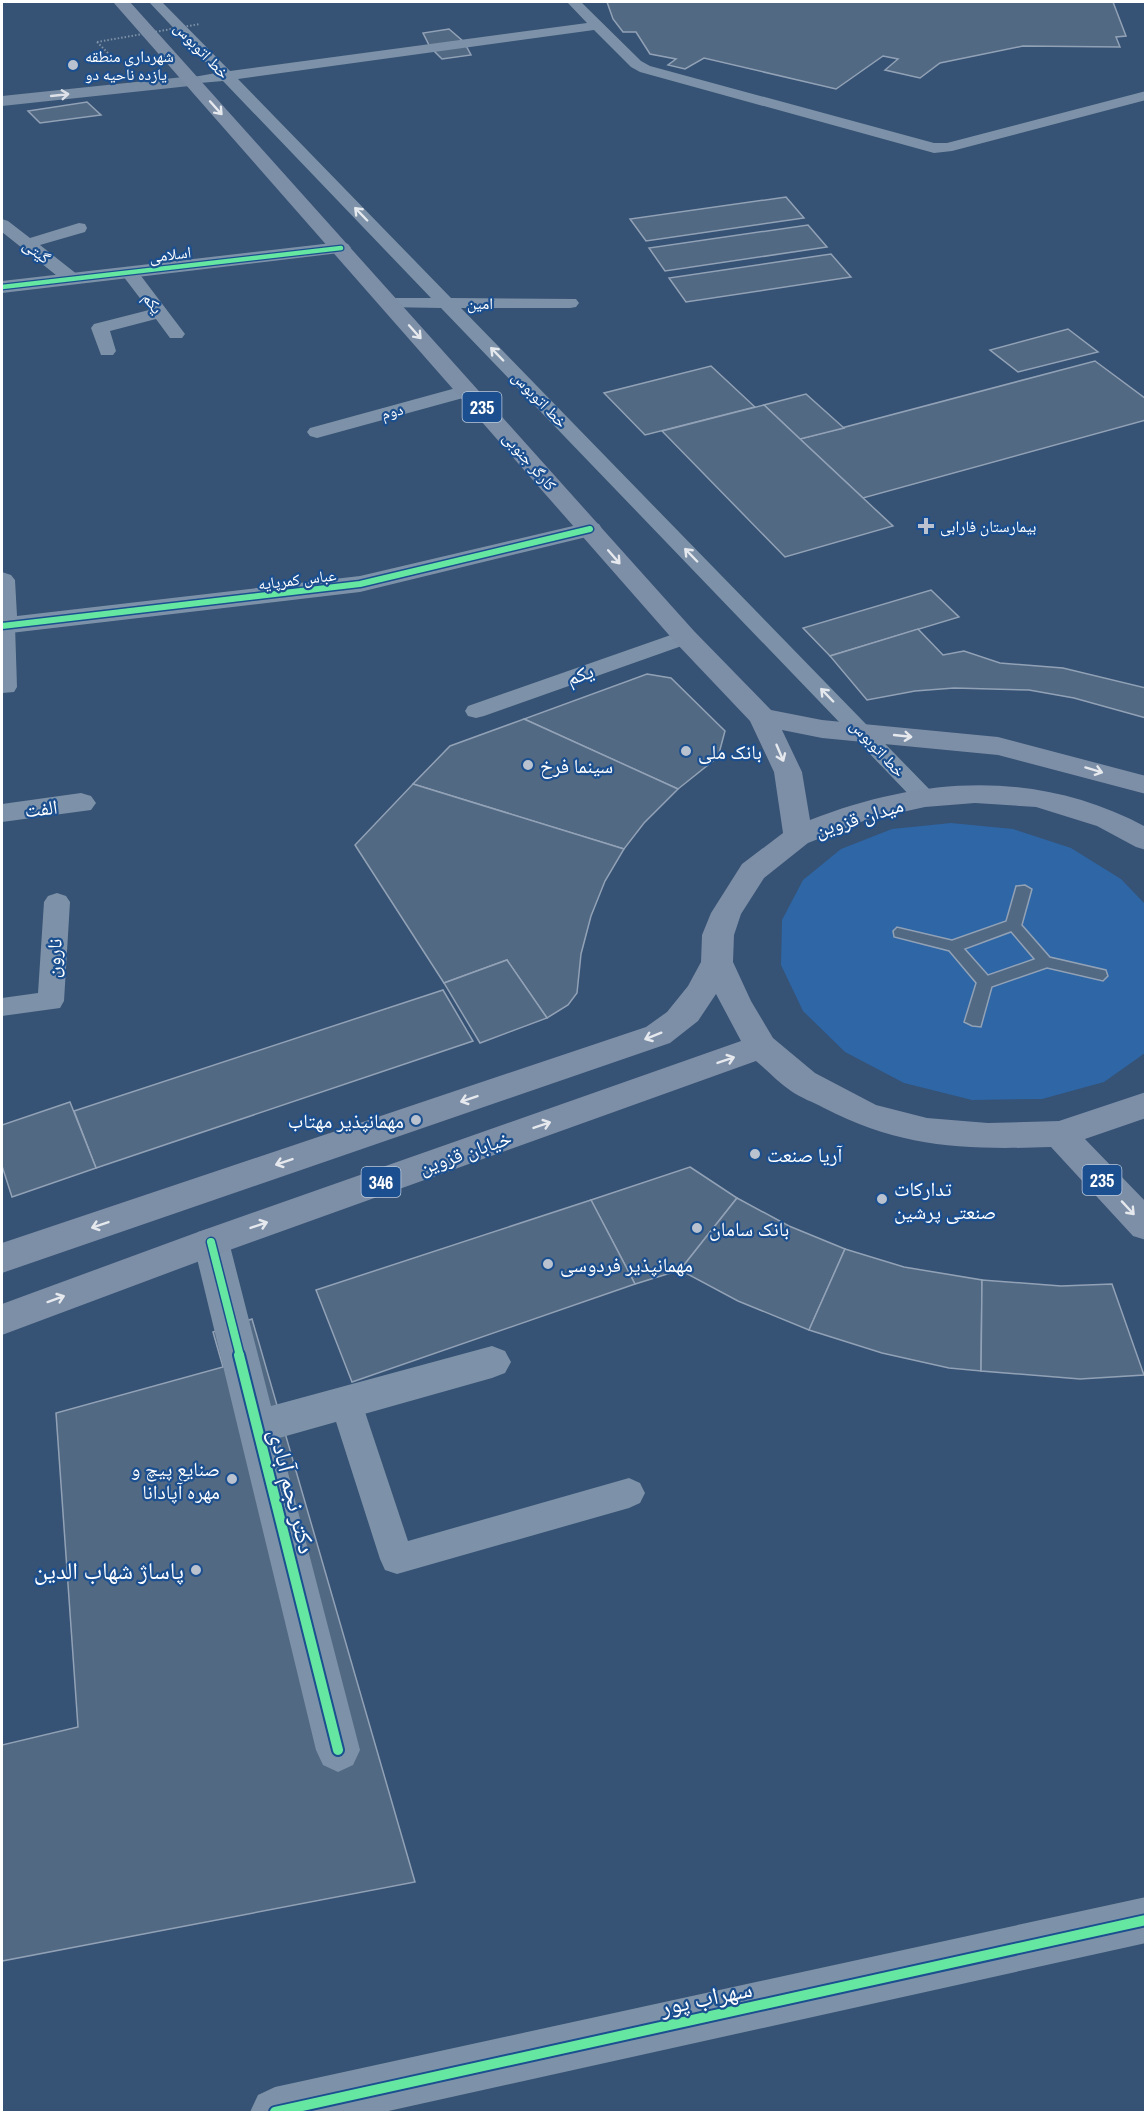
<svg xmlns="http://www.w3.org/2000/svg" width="1147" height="2114" font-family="'Archivo Narrow','Noto Naskh Arabic',sans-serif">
	<rect width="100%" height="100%" fill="#365274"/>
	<path fill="#2f66a5" d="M951,823L1013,829L1071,848L1121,879L1145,904V1053L1104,1082L1042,1099L972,1100L904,1083L845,1052L803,1011L781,965L782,920L803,880L841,849L892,829Z"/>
	<g fill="#526984" stroke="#92a2b6" stroke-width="1.5" fill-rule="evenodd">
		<path d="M607,2H1113L1126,36L1116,37L1120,47L1023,46L940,63L920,78L885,70L898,59L883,56L836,89L704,58L685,69L668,65L676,59L650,54L636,32H623L613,19Z"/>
		<path d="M449,29L464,42L471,55L442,59L430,47L423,33Z"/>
		<path d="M87,102L101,115L40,123L28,111Z"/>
		<path d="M786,197L804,218L646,241L630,219Z"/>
		<path d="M808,225L827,247L665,271L649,248Z"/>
		<path d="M831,254L851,277L686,302L669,278Z"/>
		<path d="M1068,329L1098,352L1018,372L990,350Z"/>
		<path d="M1095,361L1146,399V420L863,498L800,439Z"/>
		<path d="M711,366L755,407L645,435L604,393Z"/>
		<path d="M806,394L844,428L800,439L764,405Z"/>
		<path d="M764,405L800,439L893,526L785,557L662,431Z"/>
		<path d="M931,590L959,617L830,656L803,628Z"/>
		<path d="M918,629L943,655L964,651L1000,663L1063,668L1146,688V718L1074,698L1029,690L954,688L915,691L867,700L830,656Z"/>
		<path d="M647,674L671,678L725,731L718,757L678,789L524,719Z"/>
		<path d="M524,719L678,789L644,823L624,849L413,784L450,746Z"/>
		<path d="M413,784L624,849L605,881L591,916L581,954L577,993L568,1005L547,1018L507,960L444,983L355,845Z"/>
		<path d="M1025,885L1032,889L1022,925L1050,957L1106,970L1108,976L1103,981L1047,968L992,987L981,1027L972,1026L964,1022L976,983L949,951L894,937L893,931L897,927L952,940L1006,921L1016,886ZM1011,932L1034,959L988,975L965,949Z"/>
		<path d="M507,960L547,1018L480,1043L444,983Z"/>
		<path d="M443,990L473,1041L96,1168L74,1111Z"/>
		<path d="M70,1102L96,1168L12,1197L2,1166V1125Z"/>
		<path d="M690,1167L737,1198L680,1270L635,1284L591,1200Z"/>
		<path d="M737,1198L789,1226L845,1249L809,1330L738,1301L680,1270Z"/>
		<path d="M591,1200L635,1284L352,1382L316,1290Z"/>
		<path d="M845,1249L904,1267L982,1280L981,1371L949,1368L882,1353L809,1330Z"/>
		<path d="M982,1280L1061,1286L1112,1284L1144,1375L1080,1379L981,1371Z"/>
		<path d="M252,1319L415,1882L2,1961V1745L78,1727L56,1413L223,1367L213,1332Z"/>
	</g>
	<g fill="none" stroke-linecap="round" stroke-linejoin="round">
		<path stroke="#7d92a8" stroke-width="2" stroke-dasharray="1.5 2" stroke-linecap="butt" d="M97,42L109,54"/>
		<g fill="#7d92a8" fill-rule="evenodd">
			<path d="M149,2H162L230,71L587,23L567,2H581L641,61L650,66L934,143H947L1146,91V100L952,151L934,153L640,72L631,67L594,30L238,79L451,298L576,299L579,303L576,307L570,308H461L933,793L937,798L933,803L925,806L917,803L441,308L384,307L381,303L384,299L390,298H431L223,81L188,84L186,81L188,78L216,73Z"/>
			<path d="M2,219L8,221L30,238L79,223L85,224L87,228L85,232L40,245L78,275L81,279L78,283H66L2,232Z"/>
			<path d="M129,267L135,268L185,334L182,338H170L156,319L110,331L116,351L113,355H101L91,328L94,324L149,310L120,272L123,268Z"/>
			<path d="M467,385L474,387L476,391L474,395L317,438L310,436L307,432L310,428Z"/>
			<path d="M2,620L12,621L15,626L17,687L14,692L2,693Z"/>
			<path d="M685,630L693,632L696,637L693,642L484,716L476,718L468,716L465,711L468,706Z"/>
			<path d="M57,893L66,896L70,902L64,1001L60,1008L2,1016V998L38,993L44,902L48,896Z"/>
			<path d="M346,1389L357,1393L362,1403L408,1541L629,1478L640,1483L645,1493L640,1503L629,1508L397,1574L385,1570L380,1559L330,1403L335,1393Z"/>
		</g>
		<g fill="#7d92a8" fill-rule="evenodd">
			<path d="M341,242L348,244L351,248L348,252L2,293V281Z"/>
			<path d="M590,522L599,524L602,529L599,534L360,592L2,634V572L11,575L15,580L17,616L360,576Z"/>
			<path d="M81,793L91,796L96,803L91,810L2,822V804Z"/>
			<path d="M211,1228L224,1232L229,1242L271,1406L492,1346L505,1351L511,1362L505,1373L492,1378L279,1438L360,1750L353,1765L338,1772L323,1765L316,1750L193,1242L198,1232Z"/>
			<path d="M1146,1897V1943L384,2112H250L258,2095L275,2087Z"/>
		</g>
		<path fill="#798da4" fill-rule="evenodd" d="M193,76L199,77L202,81L199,85L2,106V96Z"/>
		<path fill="#7d8ea7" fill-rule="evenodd" d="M113,2H130L694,631L771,710L822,720L998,737L1146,776V794L998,755L822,738L782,730L802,772L810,820C923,776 1037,769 1146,827V850L1136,847L1097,826L1036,807L975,803L925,807L866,820L808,843L764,878L741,914L734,935L733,962L751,1001L773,1038L815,1073L876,1105L927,1118L988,1123L1059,1121L1146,1092V1118L1085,1139L1146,1202V1240L1133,1236L1051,1147C966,1150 901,1148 824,1108C813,1102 801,1098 791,1091C779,1083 768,1071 756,1061L224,1252L2,1335V1304L198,1232L741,1041L716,994L698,1021L670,1043L2,1273V1243L646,1027L667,1012L688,986L701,962L702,935L711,913L742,864L783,833L774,772L750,721L676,643Z"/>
		<path stroke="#7d92a8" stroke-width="2" stroke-dasharray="1.5 2" stroke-linecap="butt" d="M97,42L200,24"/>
		<defs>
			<path id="cycleway-far3" d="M2,287L341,248"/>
			<path id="cycleway-far2" d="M2,626L360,584L590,529"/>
			<path id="cycleway-far1" d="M211,1242L240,1356"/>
			<g id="cycleway">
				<path d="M239,1355L338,1750"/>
				<path d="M275,2112L1146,1920"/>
			</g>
		</defs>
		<use href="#cycleway-far3" stroke="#1b4f8f" stroke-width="7"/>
		<use href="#cycleway-far2" stroke="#1b4f8f" stroke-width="9"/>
		<use href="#cycleway-far1" stroke="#1b4f8f" stroke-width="11"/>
		<use href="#cycleway" stroke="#1b4f8f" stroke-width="14"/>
		<use href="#cycleway-far3" stroke="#66e7a1" stroke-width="4.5"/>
		<use href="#cycleway-far2" stroke="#66e7a1" stroke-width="6"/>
		<use href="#cycleway-far1" stroke="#66e7a1" stroke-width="8"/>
		<use href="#cycleway" stroke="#66e7a1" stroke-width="10"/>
	</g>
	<defs><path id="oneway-shaft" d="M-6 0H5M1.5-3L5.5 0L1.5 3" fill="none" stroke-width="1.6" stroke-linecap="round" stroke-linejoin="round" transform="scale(1.5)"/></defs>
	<use stroke="#dee2e8" href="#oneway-shaft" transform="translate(60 95) rotate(-6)"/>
	<g stroke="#e5e8ed">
		<use href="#oneway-shaft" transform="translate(216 108) rotate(48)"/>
		<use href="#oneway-shaft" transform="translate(415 332) rotate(48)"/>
		<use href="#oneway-shaft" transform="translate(614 557) rotate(49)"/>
		<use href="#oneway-shaft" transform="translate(903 736) rotate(6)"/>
		<use href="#oneway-shaft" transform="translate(780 753) rotate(67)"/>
		<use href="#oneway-shaft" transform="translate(1094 770) rotate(17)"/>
		<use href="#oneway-shaft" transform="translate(653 1036) rotate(158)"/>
		<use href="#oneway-shaft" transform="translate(726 1060) rotate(-19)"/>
		<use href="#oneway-shaft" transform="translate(469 1099) rotate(161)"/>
		<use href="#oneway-shaft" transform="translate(542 1125) rotate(-19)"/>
		<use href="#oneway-shaft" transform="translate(284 1162) rotate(161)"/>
		<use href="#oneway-shaft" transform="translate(1128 1208) rotate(47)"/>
		<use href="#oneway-shaft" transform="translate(100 1225) rotate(161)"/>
		<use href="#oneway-shaft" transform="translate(259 1225) rotate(-19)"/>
		<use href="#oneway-shaft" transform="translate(56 1299) rotate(-20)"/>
	</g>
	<g stroke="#e5e9ee">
		<use href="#oneway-shaft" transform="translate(361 214) rotate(-134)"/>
		<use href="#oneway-shaft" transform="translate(497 354) rotate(-134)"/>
		<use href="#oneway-shaft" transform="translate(691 555) rotate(-134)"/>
		<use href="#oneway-shaft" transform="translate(827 695) rotate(-134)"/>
	</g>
	<g fill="#b9c2ce" stroke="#1b4f8f" stroke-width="2">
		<circle cx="73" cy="65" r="6"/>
		<path d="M923 517h6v6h6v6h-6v6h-6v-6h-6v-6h6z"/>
		<circle cx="686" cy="751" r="6"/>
		<circle cx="528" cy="765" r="6"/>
		<circle cx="416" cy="1120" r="6"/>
		<circle cx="755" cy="1154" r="6"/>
		<circle cx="882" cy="1199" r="6"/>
		<circle cx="697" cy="1228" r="6"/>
		<circle cx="548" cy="1264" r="6"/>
		<circle cx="232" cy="1479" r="6"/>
		<circle cx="196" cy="1570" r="6"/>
	</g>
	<g text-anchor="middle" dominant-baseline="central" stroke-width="4.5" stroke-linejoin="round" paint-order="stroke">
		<g font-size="16" fill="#fff" stroke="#1b4f8f">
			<text transform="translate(202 50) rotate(46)">خط اتوبوس</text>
			<text transform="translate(37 251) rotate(38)">گیتی</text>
			<text transform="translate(170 254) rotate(-7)">اسلامی</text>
			<text transform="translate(153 303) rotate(53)">یکم</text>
			<text x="480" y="303">امین</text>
			<text transform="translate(540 399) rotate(46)">خط اتوبوس</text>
			<text transform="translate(392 411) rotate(-15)">دوم</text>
			<text transform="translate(530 461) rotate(49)">کارگر جنوبی</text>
			<text transform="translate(297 579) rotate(-7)">عباس کمرپایه</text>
			<text transform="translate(878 748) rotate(47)">خط اتوبوس</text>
		</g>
		<g font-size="16" fill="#fff" stroke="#1b4f8f" text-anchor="start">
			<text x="85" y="56">شهرداری منطقه<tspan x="85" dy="18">یازده ناحیه دو</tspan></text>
			<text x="940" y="526">بیمارستان فارابی</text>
		</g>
		<g fill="#1b4f8f" stroke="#bbcadd" stroke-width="1.5">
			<rect x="462.5" y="392" width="39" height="30" rx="4.5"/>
			<rect x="1082.5" y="1165" width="39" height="30" rx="4.5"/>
			<rect x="361.5" y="1167" width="39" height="30" rx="4.5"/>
		</g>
		<g font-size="18" font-weight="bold" fill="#fff">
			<text x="482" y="407">235</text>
			<text x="1102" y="1180">235</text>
			<text x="381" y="1182">346</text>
		</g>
		<g font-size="20" fill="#fff" stroke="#1b4f8f">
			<text transform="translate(580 674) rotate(-19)">یکم</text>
			<text transform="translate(41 808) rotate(-7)">الفت</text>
			<text transform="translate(859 817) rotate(-17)">میدان قزوین</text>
			<text transform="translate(53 958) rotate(-86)">نارون</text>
			<text transform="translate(465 1152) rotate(-19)">خیابان قزوین</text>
		</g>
		<g font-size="20" fill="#fff" stroke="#1b4f8f" text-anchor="start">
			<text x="698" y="751">بانک ملی</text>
			<text x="540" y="765">سینما فرخ</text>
			<text x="404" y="1120" text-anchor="end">مهمانپذیر مهتاب</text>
			<text x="767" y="1154">آریا صنعت</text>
			<text x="894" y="1188">تدارکات<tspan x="894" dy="23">صنعتی پرشین</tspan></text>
			<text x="709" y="1228">بانک سامان</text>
			<text x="560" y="1264">مهمانپذیر فردوسی</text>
			<text x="220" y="1468" text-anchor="end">صنایع پیچ و<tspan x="220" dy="23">مهره آپادانا</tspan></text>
		</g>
		<g font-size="24" fill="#fff" stroke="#1b4f8f">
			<text transform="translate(293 1491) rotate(76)">دکتر نجم آبادی</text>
			<text transform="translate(706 1997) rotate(-12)">سهراب پور</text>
		</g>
		<g font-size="24" fill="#fff" stroke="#1b4f8f" text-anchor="end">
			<text x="184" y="1570">پاساژ شهاب الدین</text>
		</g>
	</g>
	<rect width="1147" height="2114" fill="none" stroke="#ffffff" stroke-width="6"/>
</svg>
